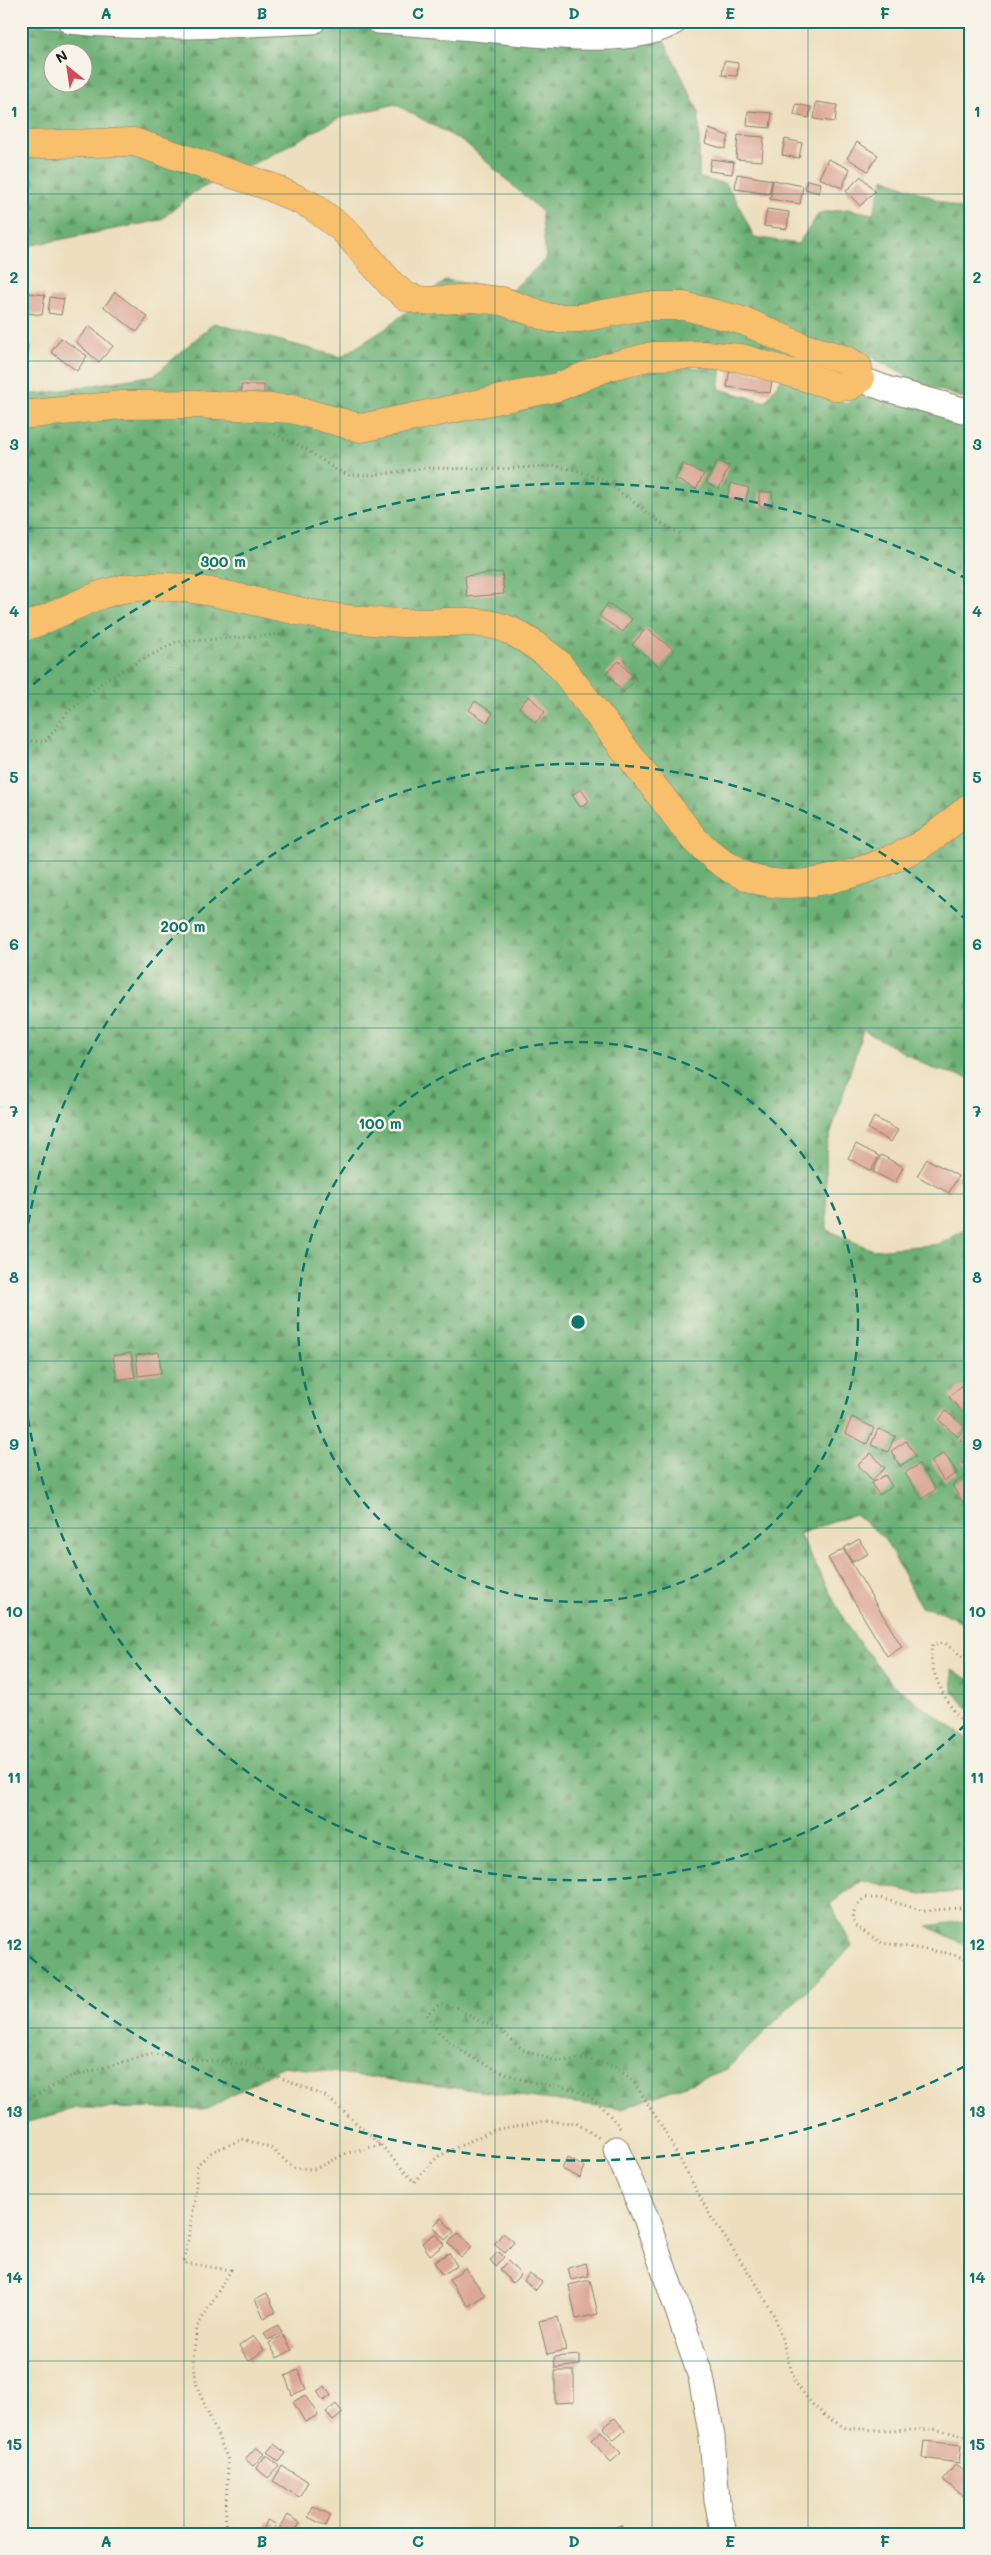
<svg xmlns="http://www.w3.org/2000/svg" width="991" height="2555" font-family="Mali,sans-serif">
	<defs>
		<pattern id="forest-firs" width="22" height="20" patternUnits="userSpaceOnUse" patternTransform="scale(1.25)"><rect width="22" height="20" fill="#6cb074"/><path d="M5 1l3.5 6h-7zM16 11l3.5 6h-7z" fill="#588e5e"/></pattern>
	</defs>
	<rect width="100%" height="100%" fill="#f7f3e8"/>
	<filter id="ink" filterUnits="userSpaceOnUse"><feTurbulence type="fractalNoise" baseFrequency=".02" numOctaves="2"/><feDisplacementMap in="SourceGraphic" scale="10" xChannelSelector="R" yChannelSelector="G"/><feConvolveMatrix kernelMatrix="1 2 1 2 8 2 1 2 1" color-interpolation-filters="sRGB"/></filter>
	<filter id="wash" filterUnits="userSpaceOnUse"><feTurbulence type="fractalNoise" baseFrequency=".0096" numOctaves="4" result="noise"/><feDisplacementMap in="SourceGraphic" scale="20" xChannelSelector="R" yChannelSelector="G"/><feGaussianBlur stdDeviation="1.12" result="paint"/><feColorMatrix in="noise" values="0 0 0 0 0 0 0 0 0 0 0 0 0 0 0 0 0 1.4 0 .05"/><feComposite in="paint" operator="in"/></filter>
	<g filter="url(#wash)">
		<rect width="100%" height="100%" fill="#eddfbe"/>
		<g fill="url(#forest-firs)" stroke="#446648" fill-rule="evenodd">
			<path d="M474,21H656L643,28Z"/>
			<path d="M47,24L125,31L415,29L663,38L699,112V178L726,184L736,200L754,237L798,244L819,213L847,209L873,214L884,178L970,213V400L916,382L858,349L788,357L706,343L636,350L638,374L670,367L722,368L719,389L766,402L781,378L846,403L860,392L970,421V1078L931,1068L863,1030L826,1149L827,1230L873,1250L940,1244L970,1227V1628L945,1613L921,1607L884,1538L855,1514L799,1534L849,1629L892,1684L970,1741V1892L920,1894L862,1880L830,1904L852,1946L727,2069L622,2109L283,2066L208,2109L76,2108L21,2124V394H38L155,375L214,323L341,357L385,329L446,280L512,290L546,259L541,211L467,144L395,104L339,118L271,155L194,192L161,220L32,245L21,249V27ZM52,52H82V82H52Z"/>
			<path d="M952,1670L970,1680V1711L953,1692Z"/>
			<path d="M970,1920V1947L927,1926Z"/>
		</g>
		<g id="blocks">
			<g fill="#dca797">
				<path d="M724,61L738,63L737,76L722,75Z"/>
				<path d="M816,102L837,105L835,122L814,119Z"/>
				<path d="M796,104L811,107L809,118L794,115Z"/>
				<path d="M748,111L772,113L770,128L747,126Z"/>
				<path d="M709,129L729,136L725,149L705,143Z"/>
				<path d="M738,135L764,137L762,161L736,159Z"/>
				<path d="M785,139L802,143L799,158L782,155Z"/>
				<path d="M857,142L878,155L868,171L847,158Z"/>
				<path d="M711,159L734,162L732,174L709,171Z"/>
				<path d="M828,159L850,169L842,188L819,178Z"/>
				<path d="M737,174L772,180L769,194L735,189Z"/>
				<path d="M861,176L875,191L860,206L846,191Z"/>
				<path d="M773,180L803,186L800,204L770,199Z"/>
				<path d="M807,180L821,183L819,193L805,189Z"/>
				<path d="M767,209L789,212L787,229L764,226Z"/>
				<path d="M21,292L45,295L42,315L21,312Z"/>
				<path d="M115,292L148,317L137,332L104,307Z"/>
				<path d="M50,297L64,299L61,315L48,313Z"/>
				<path d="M89,326L113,346L99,362L76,342Z"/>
				<path d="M61,338L87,356L77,371L51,352Z"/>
				<path d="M21,344L28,345L27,360L21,359Z"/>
				<path d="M730,368L773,375L770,393L727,387Z"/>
				<path d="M241,385H264V395L242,396Z"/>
				<path d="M717,461L729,466L719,489L706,483Z"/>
				<path d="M683,464L704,474L696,489L675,479Z"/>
				<path d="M731,483L749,488L745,502L727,498Z"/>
				<path d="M759,492H772L773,506H759Z"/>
				<path d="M502,572L504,594L467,597L465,576Z"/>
				<path d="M608,603L632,619L623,632L599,616Z"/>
				<path d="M646,628L674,650L661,668L632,645Z"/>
				<path d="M619,661L636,680L623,692L606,673Z"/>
				<path d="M529,696L545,712L535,723L519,707Z"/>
				<path d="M475,701L493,713L487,722L469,710Z"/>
				<path d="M581,789L589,801L580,807L572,795Z"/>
				<path d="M874,1117L898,1130L891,1142L868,1129Z"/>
				<path d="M856,1144L879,1156L871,1171L848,1158Z"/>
				<path d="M881,1155L903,1167L895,1183L873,1172Z"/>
				<path d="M927,1159L958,1176L949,1193L917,1176Z"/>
				<path d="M965,1168L970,1169V1186L961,1184Z"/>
				<path d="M159,1352L161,1373L138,1376L136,1355Z"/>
				<path d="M131,1353L135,1377L117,1380L113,1356Z"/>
				<path d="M961,1386L970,1396V1420L949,1397Z"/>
				<path d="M946,1411L966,1428L958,1437L939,1420Z"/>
				<path d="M852,1417L874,1428L867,1444L845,1433Z"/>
				<path d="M970,1427V1446L960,1440Z"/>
				<path d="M878,1429L895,1436L888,1452L871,1445Z"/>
				<path d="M906,1441L916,1456L900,1466L891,1451Z"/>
				<path d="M970,1449V1467L962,1463Z"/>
				<path d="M871,1453L885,1468L872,1480L858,1465Z"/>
				<path d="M944,1453L957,1473L944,1481L931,1462Z"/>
				<path d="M919,1464L936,1489L922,1499L905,1473Z"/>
				<path d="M970,1474V1510L968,1511L952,1485Z"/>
				<path d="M885,1475L892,1487L879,1495L871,1483Z"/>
				<path d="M859,1539L868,1554L852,1562L844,1548Z"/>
				<path d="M843,1549L902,1647L887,1656L828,1558Z"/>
				<path d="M567,2158L585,2167L580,2178L562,2169Z"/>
				<path d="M441,2218L454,2232L445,2240L433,2226Z"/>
				<path d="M436,2233L444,2245L430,2255L422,2243Z"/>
				<path d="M459,2233L472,2247L461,2257L448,2243Z"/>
				<path d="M503,2233L514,2242L505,2253L494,2244Z"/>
				<path d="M499,2252L504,2257L495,2266L490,2260Z"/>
				<path d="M449,2253L457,2266L442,2275L434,2262Z"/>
				<path d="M508,2261L521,2275L512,2283L500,2269Z"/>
				<path d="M586,2263L589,2276L571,2280L568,2268Z"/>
				<path d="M465,2268L485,2295L468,2306L449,2280Z"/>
				<path d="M529,2274L542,2282L536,2290L524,2281Z"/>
				<path d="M590,2280L598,2314L576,2319L569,2285Z"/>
				<path d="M267,2293L276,2312L264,2318L255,2299Z"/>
				<path d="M558,2317L566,2350L547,2354L539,2321Z"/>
				<path d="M278,2325L282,2333L268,2340L264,2333Z"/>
				<path d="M283,2335L292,2350L277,2358L269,2343Z"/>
				<path d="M253,2336L264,2350L249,2361L239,2346Z"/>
				<path d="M580,2355V2365L555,2368L554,2357Z"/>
				<path d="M298,2370L306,2389L292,2395L285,2376Z"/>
				<path d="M555,2371H574V2402L555,2403Z"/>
				<path d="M325,2386L331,2396L323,2401L317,2391Z"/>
				<path d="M305,2395L318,2415L305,2422L293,2402Z"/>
				<path d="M336,2404L343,2413L333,2421L326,2412Z"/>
				<path d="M615,2418L625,2431L614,2440L603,2428Z"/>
				<path d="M601,2431L621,2453L611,2462L591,2440Z"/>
				<path d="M924,2441L961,2445L959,2463L922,2458Z"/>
				<path d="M274,2444L286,2453L279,2462L267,2452Z"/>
				<path d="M256,2447L264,2454L253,2466L245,2459Z"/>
				<path d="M266,2455L279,2466L268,2478L256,2468Z"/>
				<path d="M955,2465L970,2476V2501L943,2480Z"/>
				<path d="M282,2466L308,2482L299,2497L273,2481Z"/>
				<path d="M313,2506L331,2515L326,2526L308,2517Z"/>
				<path d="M288,2515L300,2523L294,2534H276Z"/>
				<path d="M267,2520L276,2524L272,2534H262Z"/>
				<path d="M621,2525L625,2534H609L608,2531Z"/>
			</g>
		</g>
	</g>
	<g filter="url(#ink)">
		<use href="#blocks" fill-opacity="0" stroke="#847e6d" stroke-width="1"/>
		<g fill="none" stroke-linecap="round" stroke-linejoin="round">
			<defs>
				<g id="minor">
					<path d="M70,21C150,30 232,25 313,21"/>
					<path d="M378,21C414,23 449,26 484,29C531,33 636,49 675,21"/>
					<path d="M860,379L887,389L970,412"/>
					<path d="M616,2149L646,2218L701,2377L712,2437L717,2501L724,2534"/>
				</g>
				<g id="major">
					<path d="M21,145L134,142L271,187L312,206L344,230L392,285L407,297L425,301L474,298L502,301L550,318H580L647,306H684L744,321L802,347L847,360L858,367L860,379L850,386L838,387L741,358L704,355L652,356L607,367L558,387L361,428L292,409L195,404L122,405L21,415"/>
					<path d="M21,628C58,617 92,592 130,588C199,580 261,607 327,616C352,620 378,622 403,623C436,624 472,617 504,628C524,636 541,649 558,663L694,839C709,853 723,866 743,875C793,898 868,872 915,848C934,838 953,821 970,807"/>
				</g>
			</defs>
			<use href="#minor" stroke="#847e6d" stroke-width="27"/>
			<use href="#major" stroke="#847e6d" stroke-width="29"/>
			<g stroke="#847e6d" stroke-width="3" stroke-dasharray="1 4" stroke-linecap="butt">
				<path d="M270,432L304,448L338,471L349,475H374L424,468L499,469L552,466L576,470L602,479L663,524L683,535"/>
				<path d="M21,740L45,742L68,712L108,678L176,642L290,634"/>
				<path d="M970,1663L945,1643L933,1644C923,1667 953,1714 970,1730"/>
				<path d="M970,1907L924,1911L880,1898H864C855,1907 851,1913 855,1926L882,1943L947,1953L970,1960"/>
				<path d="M21,2103L70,2077L152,2054L253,2066L327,2097L381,2145L414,2182L437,2157L493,2130L545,2121L576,2123L599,2138"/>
				<path d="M620,2128C610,2115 602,2105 588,2096C569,2085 544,2086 524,2080C493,2070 440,2046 427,2014L440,2004L457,2008L477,2020L498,2028L523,2050L556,2061L585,2059L614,2066L634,2082L661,2125L711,2217L757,2285L775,2317L795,2382L811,2403L826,2417L846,2428L891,2431L934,2429L970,2437"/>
				<path d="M225,2534L228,2460L197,2387L193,2358L197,2327L231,2270L184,2263L195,2200L197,2165L213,2151L244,2139L272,2149L293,2168L315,2169L347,2153L380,2145"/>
			</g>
			<use href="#minor" stroke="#fff" stroke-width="25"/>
			<use href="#major" stroke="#f8bf6c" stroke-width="28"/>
		</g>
	</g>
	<path fill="none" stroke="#0f766e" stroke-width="1" stroke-opacity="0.55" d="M184,21V2534M340,21V2534M495,21V2534M652,21V2534M808,21V2534M21,194H970M21,361H970M21,528H970M21,694H970M21,861H970M21,1028H970M21,1194H970M21,1361H970M21,1528H970M21,1694H970M21,1861H970M21,2028H970M21,2194H970M21,2361H970"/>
	<g fill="none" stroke="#0f766e" stroke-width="2.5" stroke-dasharray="9 6">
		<circle cx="578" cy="1322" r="280"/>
		<path d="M966 1724A559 559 0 0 1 22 1376M22 1268A559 559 0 0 1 966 920"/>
		<path d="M965 2066A839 839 0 0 1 22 1950M22 694A839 839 0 0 1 965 578"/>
	</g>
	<circle cx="578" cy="1322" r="8" fill="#0f766e" stroke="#f7f3e8" stroke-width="2.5"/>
	<g font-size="15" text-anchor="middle" font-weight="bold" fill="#0f766e" stroke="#f7f3e8" stroke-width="5" stroke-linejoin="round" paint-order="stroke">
		<text x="223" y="567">300 m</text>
		<text x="183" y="932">200 m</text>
		<text x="380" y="1129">100 m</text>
	</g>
	<rect width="991" height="2555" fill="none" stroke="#f7f3e8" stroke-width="55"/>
	<g transform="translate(68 68) rotate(330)"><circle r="24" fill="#f7f3e8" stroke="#9f9d96"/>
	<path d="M0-4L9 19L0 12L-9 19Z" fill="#d1495b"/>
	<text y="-8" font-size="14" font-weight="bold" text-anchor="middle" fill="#1c1c1c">N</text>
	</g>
	<rect x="28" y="28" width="936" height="2500" fill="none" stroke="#0f766e" stroke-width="2"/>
	<g font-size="16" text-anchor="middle" font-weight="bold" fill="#0f766e">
		<text x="106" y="19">A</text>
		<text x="262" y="19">B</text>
		<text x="418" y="19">C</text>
		<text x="574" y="19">D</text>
		<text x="730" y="19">E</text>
		<text x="885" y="19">F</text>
		<text x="14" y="117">1</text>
		<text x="977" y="117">1</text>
		<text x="14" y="283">2</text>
		<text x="977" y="283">2</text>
		<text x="14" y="450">3</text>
		<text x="977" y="450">3</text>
		<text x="14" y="617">4</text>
		<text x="977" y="617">4</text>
		<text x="14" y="783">5</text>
		<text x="977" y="783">5</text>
		<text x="14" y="950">6</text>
		<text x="977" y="950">6</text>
		<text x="14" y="1117">7</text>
		<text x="977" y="1117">7</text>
		<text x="14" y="1283">8</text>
		<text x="977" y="1283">8</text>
		<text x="14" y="1450">9</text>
		<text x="977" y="1450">9</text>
		<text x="14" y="1617">10</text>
		<text x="977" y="1617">10</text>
		<text x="14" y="1783">11</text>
		<text x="977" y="1783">11</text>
		<text x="14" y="1950">12</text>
		<text x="977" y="1950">12</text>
		<text x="14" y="2117">13</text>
		<text x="977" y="2117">13</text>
		<text x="14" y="2283">14</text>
		<text x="977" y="2283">14</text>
		<text x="14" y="2450">15</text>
		<text x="977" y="2450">15</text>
		<text x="106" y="2547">A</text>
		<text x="262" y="2547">B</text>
		<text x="418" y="2547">C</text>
		<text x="574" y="2547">D</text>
		<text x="730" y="2547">E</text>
		<text x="885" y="2547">F</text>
	</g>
</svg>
